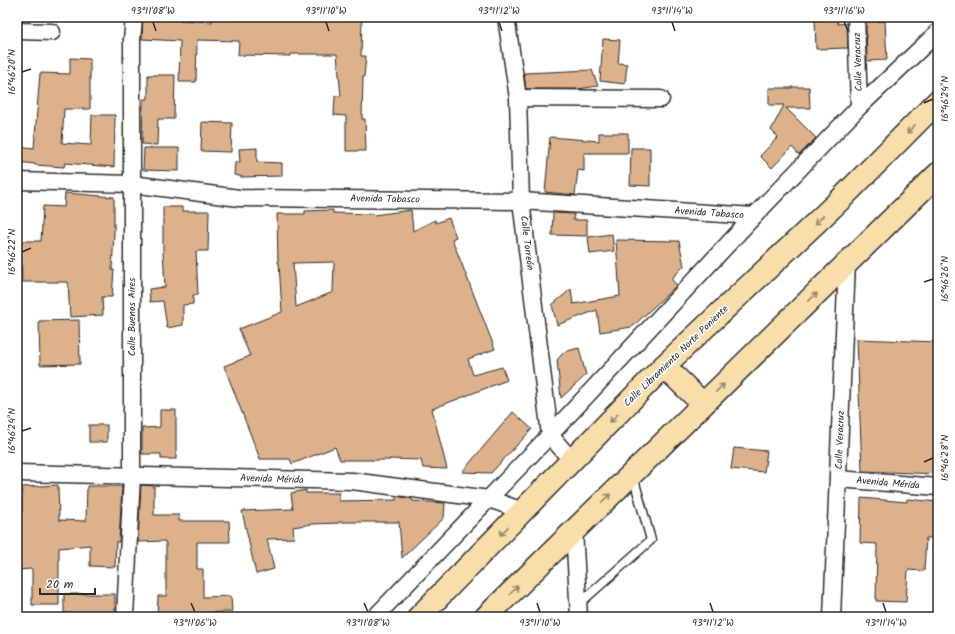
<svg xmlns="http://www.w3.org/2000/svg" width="955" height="634" font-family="Kalam,sans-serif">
	<rect width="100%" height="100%" fill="#fff"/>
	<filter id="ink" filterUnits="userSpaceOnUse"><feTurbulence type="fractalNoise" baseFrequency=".025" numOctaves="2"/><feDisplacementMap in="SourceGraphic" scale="8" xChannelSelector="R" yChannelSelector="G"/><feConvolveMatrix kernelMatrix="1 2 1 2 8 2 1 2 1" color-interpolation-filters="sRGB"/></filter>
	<g filter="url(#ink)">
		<g fill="#dcb18c" stroke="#2b2b2b" fill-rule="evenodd">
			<path d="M212,17H269V19L302,17H362L361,56H366L364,77H363L362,119H365L366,151H346V116L334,115L335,96H341L337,54H290V56L238,55L239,41L197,40L196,82H179L180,41L142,39L143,18L212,22Z"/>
			<path d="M837,19L838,24L847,23L848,48L816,49L815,20Z"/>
			<path d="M885,21L887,60L867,61L866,22Z"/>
			<path d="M603,39L620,40L618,63L627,64L625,84L600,81Z"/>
			<path d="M70,58L90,59V109H64L62,143L91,145L92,115H115L114,167L65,163L64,167L35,165V164L17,162V146L34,148L40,73L70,74Z"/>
			<path d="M592,70L598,86L578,89H526L524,73Z"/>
			<path d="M148,75H175L174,119H158L157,145L142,144L143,99H148Z"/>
			<path d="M792,87H809L810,108H786L816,138L799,155L792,147L772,168L760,156L778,137L771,130L784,105H769V88H792Z"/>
			<path d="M202,122L232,123L231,152L201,151Z"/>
			<path d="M599,133H628V153H584V171L578,170L575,195L545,192L550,137L599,141Z"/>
			<path d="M144,148H179V171L143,170Z"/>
			<path d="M257,148V162L282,163V176L240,177V176L234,175L235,162H240L239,149Z"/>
			<path d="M631,148H650V186L630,185Z"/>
			<path d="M65,193L114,197V233L112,270H114L112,297H102L103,315L70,317L68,282H22L21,241H41L43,206L64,207Z"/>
			<path d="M163,207H182V211H209L208,251H196L198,295H193V304L183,305V325L167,328L163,301L150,302L149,289L165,287L163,251Z"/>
			<path d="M333,210V213L374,214V215L411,210L413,231L435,220L436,223L449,218L456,237L452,239L495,349L468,359L473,375L502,367L507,380L432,409L447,469L423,468L421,460L389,459L390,460H340L335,447L292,464L290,459H260L224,366L250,356L239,329L282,312L279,263H278L277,214H305V211ZM334,262L333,292L296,307L293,263Z"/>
			<path d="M553,213L574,214L573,220H587V236L552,235Z"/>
			<path d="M612,234L614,251L590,254L588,237Z"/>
			<path d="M616,240L679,241L684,266L671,279L677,285L632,327L600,332L597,310L557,325L552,305L571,289L573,304L620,296Z"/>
			<path d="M79,320L80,364L40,365L39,321Z"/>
			<path d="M857,339L938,342V474L862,471Z"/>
			<path d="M579,348L586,375L561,398L557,360L564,352Z"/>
			<path d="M160,410H176V459H161V454H142V428L160,427Z"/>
			<path d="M513,412L532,429L491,473L462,472Z"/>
			<rect x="89" y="425" width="18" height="17"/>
			<path d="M734,448L767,451L764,472L731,469Z"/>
			<path d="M58,485L59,520L86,521L87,486H122L119,542H116L115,567L90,566V545L59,548V605H32V569L17,570V513L22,512V487Z"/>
			<path d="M141,485L154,486V515H179V521H229L230,542H197V569H203V597L231,596L232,612L199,613V615L176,614V617H157L158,596H166V543H165V541L138,542Z"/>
			<path d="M306,490V493H339V501L396,500V496L412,499L413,501L445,503L444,518L402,558L399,522H339V523L312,524L293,527L294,538L267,539L274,569L256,574L242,511L293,509L291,493Z"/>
			<path d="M861,498L907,502V499L938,502L934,538H926L924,571L908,570L906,602L876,601L877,544L860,543Z"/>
			<path d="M64,594H115V614L64,613Z"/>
		</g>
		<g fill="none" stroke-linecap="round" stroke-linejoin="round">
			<defs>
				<path id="lane" d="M579,604L651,540L633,476"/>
				<g id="street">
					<path d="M506,17L518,98L521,201L550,435L572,461"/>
					<path d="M856,17L859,107"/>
					<path d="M17,31L52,32"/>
					<path d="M518,98L661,99"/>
					<path d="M17,181L132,184L239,198L521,201L754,216"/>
					<path d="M17,473L352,481L489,499L523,511"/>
					<path d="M838,479L938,487"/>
					<path d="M574,530L579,617"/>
					<path d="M125,617L132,475V40L134,17"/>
					<path d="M375,617L550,435L754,216L859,107L938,32"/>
					<path d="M832,617L847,263"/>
				</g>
				<g id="highway">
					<path d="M664,366L703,404"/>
					<path d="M419,617L664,366L841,199L938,101"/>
					<path d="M486,617L938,174"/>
				</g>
			</defs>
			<use href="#lane" stroke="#2b2b2b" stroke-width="11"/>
			<use href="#street" stroke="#2b2b2b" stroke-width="19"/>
			<use href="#highway" stroke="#2b2b2b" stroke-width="25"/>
			<use href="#lane" stroke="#fff" stroke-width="8"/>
			<use href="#street" stroke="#fff" stroke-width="16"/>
			<use href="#highway" stroke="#f8deab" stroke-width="22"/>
		</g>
		<defs><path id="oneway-shaft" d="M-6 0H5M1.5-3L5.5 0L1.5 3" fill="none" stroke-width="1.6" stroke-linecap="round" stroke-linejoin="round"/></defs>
		<g stroke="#92846b">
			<use href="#oneway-shaft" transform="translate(911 129) rotate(135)"/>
			<use href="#oneway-shaft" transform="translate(819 220) rotate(137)"/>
			<use href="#oneway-shaft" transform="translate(813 297) rotate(-44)"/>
			<use href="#oneway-shaft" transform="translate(720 388) rotate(-44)"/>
			<use href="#oneway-shaft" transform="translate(614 418) rotate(134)"/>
			<use href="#oneway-shaft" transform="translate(606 498) rotate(-44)"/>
			<use href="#oneway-shaft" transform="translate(504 531) rotate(134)"/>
			<use href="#oneway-shaft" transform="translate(514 590) rotate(-45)"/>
		</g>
	</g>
	<path fill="none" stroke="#2b2b2b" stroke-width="1.5" d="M153,22L156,31M326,22L329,31M499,22L502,31M672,22L675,31M844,22L848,31M22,72L31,69M924,103L933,99M22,252L31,248M924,282L933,279M22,431L31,428M924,462L933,458M191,603L195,612M364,603L368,612M537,603L540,612M710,603L713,612M883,603L886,612"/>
	<g text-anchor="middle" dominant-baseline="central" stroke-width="3.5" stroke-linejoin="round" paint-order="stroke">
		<g font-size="10" fill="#2b2b2b" stroke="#fff">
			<text transform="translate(858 62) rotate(-92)">Calle Veracruz</text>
			<text transform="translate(385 199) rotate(1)">Avenida Tabasco</text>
			<text transform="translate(709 213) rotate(4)">Avenida Tabasco</text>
			<text transform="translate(527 243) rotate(83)">Calle Torreón</text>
			<text transform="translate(132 317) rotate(-90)">Calle Buenos Aires</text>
			<text transform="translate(676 356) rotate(-44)">Calle Libramiento Norte Poniente</text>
			<text transform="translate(840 440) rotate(-88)">Calle Veracruz</text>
			<text transform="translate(272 479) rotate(2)">Avenida Mérida</text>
			<text transform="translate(888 483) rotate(5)">Avenida Mérida</text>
		</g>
	</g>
	<rect width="955" height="634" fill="none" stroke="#fff" stroke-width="44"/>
	<path d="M40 588v6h55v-6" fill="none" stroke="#2b2b2b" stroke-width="2"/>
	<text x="46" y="588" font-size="12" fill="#2b2b2b" stroke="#ffffff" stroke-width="3" paint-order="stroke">20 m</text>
	<rect x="22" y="22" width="911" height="590" fill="none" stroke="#2b2b2b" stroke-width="1.5"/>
	<g font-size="10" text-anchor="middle" fill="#2b2b2b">
		<text x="153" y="14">93°11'08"W</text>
		<text x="326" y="14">93°11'10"W</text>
		<text x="499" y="14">93°11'12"W</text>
		<text x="672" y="14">93°11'14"W</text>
		<text x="844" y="14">93°11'16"W</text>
		<text transform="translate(11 72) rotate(-90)" y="4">16°46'20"N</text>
		<text transform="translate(944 99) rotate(-90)" y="4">16°46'24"N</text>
		<text transform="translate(11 252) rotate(-90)" y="4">16°46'22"N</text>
		<text transform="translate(944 279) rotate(-90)" y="4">16°46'26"N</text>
		<text transform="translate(11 431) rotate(-90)" y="4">16°46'24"N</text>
		<text transform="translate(944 458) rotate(-90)" y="4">16°46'28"N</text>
		<text x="195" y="626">93°11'06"W</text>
		<text x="368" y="626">93°11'08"W</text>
		<text x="540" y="626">93°11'10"W</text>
		<text x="713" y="626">93°11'12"W</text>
		<text x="886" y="626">93°11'14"W</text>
	</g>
</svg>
